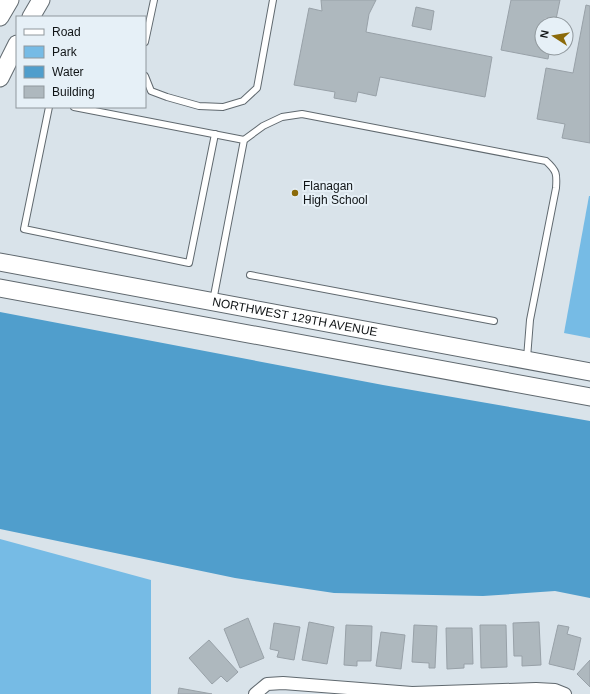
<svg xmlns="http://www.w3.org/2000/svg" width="590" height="694" font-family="Arial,sans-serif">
	<rect width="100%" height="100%" fill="#d9e3ea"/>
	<g fill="#76bbe5">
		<path d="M589,196H590V338L564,333Z"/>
		<path d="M0,539L151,580V694H0Z"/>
	</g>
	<path fill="#509ecc" d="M0,312L383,385L590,421V598L555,591L483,596L334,593L235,578L0,529Z"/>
	<g fill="#aeb8be" stroke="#98a1a8">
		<path d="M321,0H376L369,14L366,32L492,57L485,97L380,77L376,96L358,92L356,102L334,98L335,92L294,85L309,8L322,11Z"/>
		<path d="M511,0H560L555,24H542V48H550L548,59L501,50Z"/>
		<path d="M586,5L590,6V143L562,138L565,124L537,119L546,68L573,73Z"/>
		<path d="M416,7L434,11L431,30L412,26Z"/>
		<path d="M248,618L264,658L240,668L224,629Z"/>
		<path d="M309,622L334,627L327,664L302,660Z"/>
		<path d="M539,622L541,665L522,666V656H514L513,623Z"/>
		<path d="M274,623L300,627L294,660L277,657L279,651L270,649Z"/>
		<path d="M346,625L372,626L371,661H357V666L344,665Z"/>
		<path d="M414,625L437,626L435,668H429V663L412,662Z"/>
		<path d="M480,625H506L507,667L481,668Z"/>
		<path d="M558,625L569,627L567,634L581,638L574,670L549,664Z"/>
		<path d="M446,628H472L473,664H464V668L447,669Z"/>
		<path d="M381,632L405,635L401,669L376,666Z"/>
		<path d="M209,640L238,672L227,682L221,676L212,684L189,658Z"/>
		<path d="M590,660V687L577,674Z"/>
		<path d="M179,688L212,694H178Z"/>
	</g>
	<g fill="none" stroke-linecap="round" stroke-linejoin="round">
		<defs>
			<g id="lane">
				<path d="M145,42L154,0"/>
				<path d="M145,76L151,91L167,97L199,106L223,107L243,101L257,88L273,0"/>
				<path d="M49,107L24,229L189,263L215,134"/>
				<path d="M74,107L244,140"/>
				<path d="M250,275L494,321"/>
				<path d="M213,301L244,140L263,126L282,117L302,114L546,161C557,171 557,174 556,188L530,320L527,358"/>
			</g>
			<path id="street" d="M255,694L267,684L283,683L412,693L536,689L555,690L565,694"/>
			<g id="secondary">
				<path d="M0,17L10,0"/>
				<path d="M31,17L41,0"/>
				<path d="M0,78L17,44"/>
				<path id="s1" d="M0,262L590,372"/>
				<path d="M0,288L590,397"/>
			</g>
		</defs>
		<use href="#lane" stroke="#60696f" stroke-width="8"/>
		<use href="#street" stroke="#60696f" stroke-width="14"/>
		<use href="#secondary" stroke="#60696f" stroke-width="19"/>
		<use href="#lane" stroke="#fff" stroke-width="6"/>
		<use href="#street" stroke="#fff" stroke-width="12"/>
		<use href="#secondary" stroke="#fff" stroke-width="17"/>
	</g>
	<circle fill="#8b6a0a" stroke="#e6f0f7" stroke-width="1.5" cx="295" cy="193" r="4"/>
	<g text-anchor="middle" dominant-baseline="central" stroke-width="4" stroke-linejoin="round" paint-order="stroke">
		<g font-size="12" fill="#101416" stroke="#e6f0f7" text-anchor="start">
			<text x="303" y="186">Flanagan<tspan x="303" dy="14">High School</tspan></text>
		</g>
		<g font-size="12" fill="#101416" stroke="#e6f0f7">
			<text stroke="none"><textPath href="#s1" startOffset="300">NORTHWEST 129TH AVENUE</textPath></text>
		</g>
	</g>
	<rect x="16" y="16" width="130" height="92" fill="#e6f0f7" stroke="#90989d"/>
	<rect x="24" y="29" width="20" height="6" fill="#ffffff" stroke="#90989d"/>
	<text x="52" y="36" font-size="12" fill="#101416">Road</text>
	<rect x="24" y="46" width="20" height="12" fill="#76bbe5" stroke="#90989d"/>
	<text x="52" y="56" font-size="12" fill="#101416">Park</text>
	<rect x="24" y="66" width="20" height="12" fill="#509ecc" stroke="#90989d"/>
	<text x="52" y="76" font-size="12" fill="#101416">Water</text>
	<rect x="24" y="86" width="20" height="12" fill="#aeb8be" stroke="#90989d"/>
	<text x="52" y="96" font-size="12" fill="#101416">Building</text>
	<g transform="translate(554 36) rotate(282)"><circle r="19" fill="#e6f0f7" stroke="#90989d"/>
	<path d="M0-3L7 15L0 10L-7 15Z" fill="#8b6a0a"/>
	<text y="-6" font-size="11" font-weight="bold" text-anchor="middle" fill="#101416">N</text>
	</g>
</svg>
